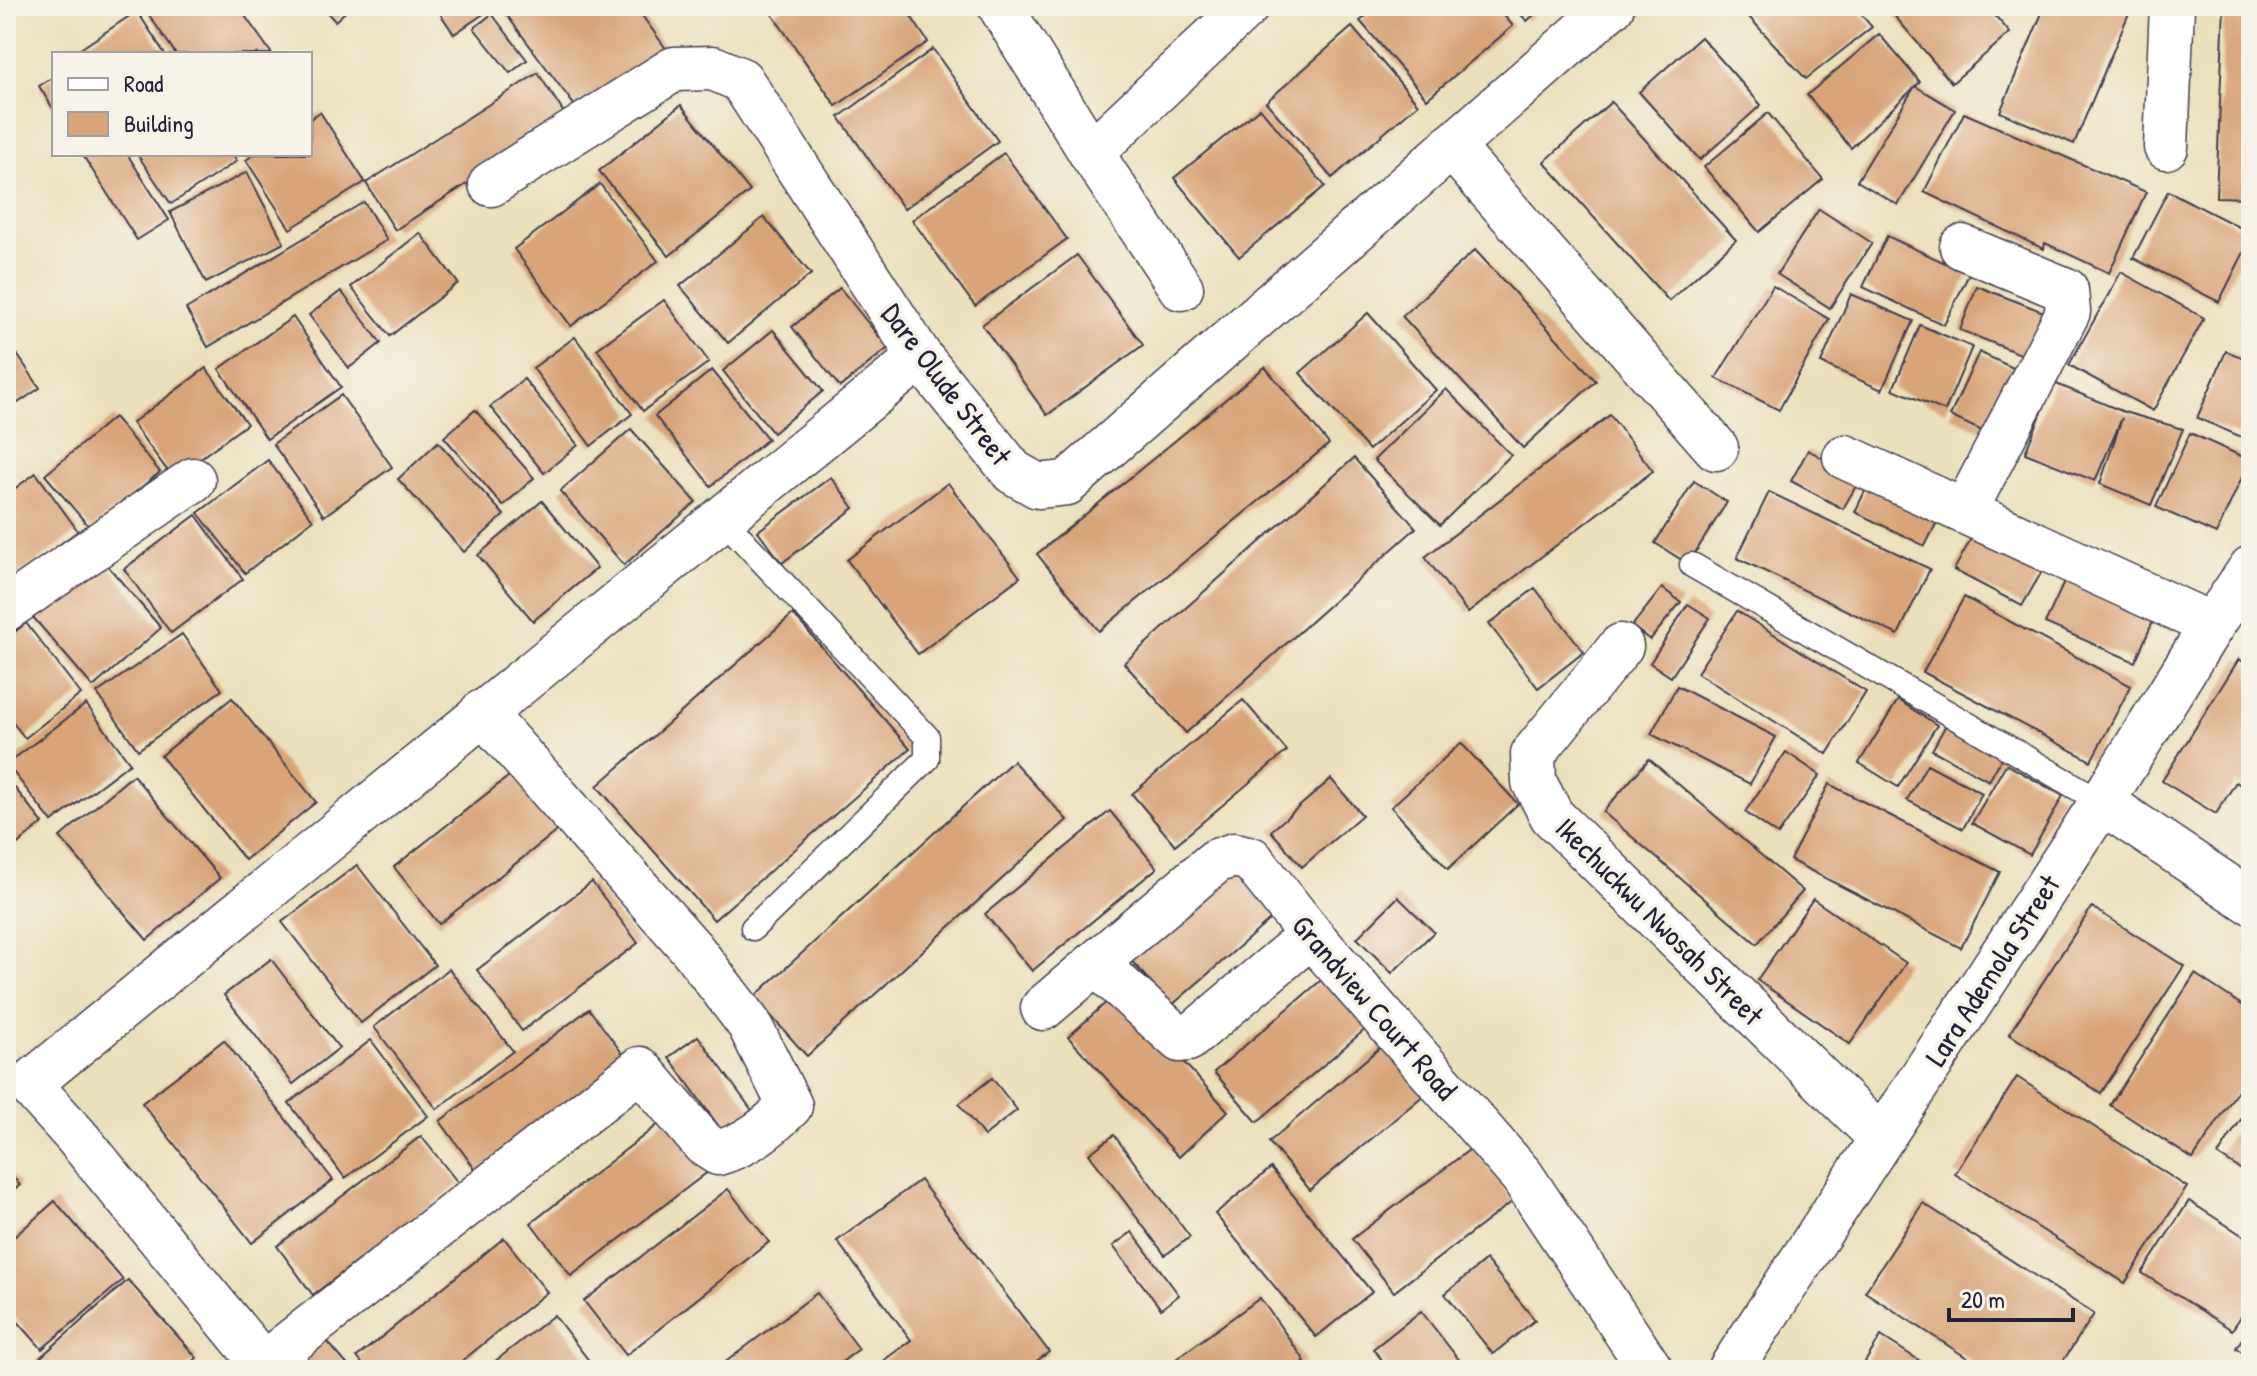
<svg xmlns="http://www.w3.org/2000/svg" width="2257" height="1376" font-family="'Patrick Hand',sans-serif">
	<rect width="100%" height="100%" fill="#f7f3e8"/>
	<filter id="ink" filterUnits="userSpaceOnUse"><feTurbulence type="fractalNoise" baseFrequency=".0125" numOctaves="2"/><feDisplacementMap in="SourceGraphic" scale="16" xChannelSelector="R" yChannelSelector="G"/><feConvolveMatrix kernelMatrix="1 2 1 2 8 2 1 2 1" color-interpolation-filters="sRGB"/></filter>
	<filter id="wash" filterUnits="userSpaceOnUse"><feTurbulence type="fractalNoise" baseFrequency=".006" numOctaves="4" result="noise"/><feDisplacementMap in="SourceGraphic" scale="32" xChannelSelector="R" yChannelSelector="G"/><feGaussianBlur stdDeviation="1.8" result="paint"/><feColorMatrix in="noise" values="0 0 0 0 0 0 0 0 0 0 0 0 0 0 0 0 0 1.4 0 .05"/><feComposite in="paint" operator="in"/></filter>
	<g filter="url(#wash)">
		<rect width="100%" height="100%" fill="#ebe0bc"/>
		<g id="blocks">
			<g fill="#d8a478">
				<path d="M162,6H238L272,54H176L149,15Z"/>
				<path d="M321,6H352L335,21Z"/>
				<path d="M435,6H495L454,34Z"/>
				<path d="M500,6H635L667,50L581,114Z"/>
				<path d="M784,6H904L928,42L836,106L772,14Z"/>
				<path d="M1378,6H1496L1513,26L1427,99L1360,21Z"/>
				<path d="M1513,6H1544L1527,21Z"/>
				<path d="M1739,6H1854L1872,27L1806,79Z"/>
				<path d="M1886,6H1987L2010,33L1952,83Z"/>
				<path d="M2045,6H2132L2074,144L2000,112Z"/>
				<path d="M2224,6H2251V198L2216,197Z"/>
				<path d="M137,11L165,54H73Z"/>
				<path d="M492,14L527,60L510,73L474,28Z"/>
				<path d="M1352,27L1418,104L1332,178L1266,102Z"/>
				<path d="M1879,34L1920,82L1851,148L1807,95Z"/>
				<path d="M1701,37L1761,105L1700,160L1639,92Z"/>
				<path d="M933,49L998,141L904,209L839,117Z"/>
				<path d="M538,73L568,119L395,230L366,183Z"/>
				<path d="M54,77V110L39,86Z"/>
				<path d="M1915,86L1955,110L1898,205L1857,181Z"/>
				<path d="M1611,102L1736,240L1669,301L1544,162Z"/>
				<path d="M681,105L750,191L669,256L599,171Z"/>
				<path d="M1260,108L1325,186L1239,257L1174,178Z"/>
				<path d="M320,112L365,182L290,229L246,160L255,154H310V119Z"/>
				<path d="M1768,113L1823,179L1759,232L1704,167Z"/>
				<path d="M1964,113L2146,192L2109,273L2045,243L2044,249L1924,192Z"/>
				<path d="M1004,153L1067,239L975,306L912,220Z"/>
				<path d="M82,154H127L169,220L137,240Z"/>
				<path d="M137,154H232L237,161L171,204Z"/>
				<path d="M247,172L284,243L206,283L170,212Z"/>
				<path d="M600,184L658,261L571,326L514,249Z"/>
				<path d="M2168,191L2251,233V238L2219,302L2133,258Z"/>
				<path d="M364,202L387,240L208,347L186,309Z"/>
				<path d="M1819,209L1872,243L1830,308L1777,274Z"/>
				<path d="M764,217L811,274L728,343L680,286Z"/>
				<path d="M420,233L458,283L390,336L351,287Z"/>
				<path d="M1887,236L1969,274L1944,325L1863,287Z"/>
				<path d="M1475,250L1596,381L1523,448L1402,316Z"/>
				<path d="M1077,255L1143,345L1047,415L982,325Z"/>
				<path d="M2121,272L2204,318L2153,411L2069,365Z"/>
				<path d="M1773,286L1829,319L1779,410L1716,378Z"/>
				<path d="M1977,286L2046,313L2028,357L1960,330Z"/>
				<path d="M840,288L888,348L840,387L792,327Z"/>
				<path d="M341,291L381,343L349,368L309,315Z"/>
				<path d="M1851,294L1913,321L1882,390L1821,363Z"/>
				<path d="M664,300L709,362L643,411L597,349Z"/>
				<path d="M1368,313L1436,390L1369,450L1300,373Z"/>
				<path d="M293,317L341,387L267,439L219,369Z"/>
				<path d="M1920,325L1972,347L1945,411L1893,389Z"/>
				<path d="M773,330L823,391L773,433L723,371Z"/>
				<path d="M575,337L632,414L591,446L533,368Z"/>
				<path d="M6,338L40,388L6,411Z"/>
				<path d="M2226,351L2251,361V441L2197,418Z"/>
				<path d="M1979,352L2026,374L1997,438L1950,416Z"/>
				<path d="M1265,367L1329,444L1099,631L1037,554Z"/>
				<path d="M206,368L247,424L173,478L132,423Z"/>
				<path d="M712,370L768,439L711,486L655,416Z"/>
				<path d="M524,379L578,445L544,473L490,407Z"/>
				<path d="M2054,383L2124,412L2183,429L2151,505L2100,484L2122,418L2095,481L2025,453Z"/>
				<path d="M1446,389L1511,455L1440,525L1374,460Z"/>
				<path d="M341,395L392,467L324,516L273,444Z"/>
				<path d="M475,410L534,478L503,506L444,437Z"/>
				<path d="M1610,415L1653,471L1468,613L1425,557Z"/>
				<path d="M114,417L160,472L91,529L45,475Z"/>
				<path d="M631,429L696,502L624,565L560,491Z"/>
				<path d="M2190,433L2250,460L2216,534L2156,507Z"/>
				<path d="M438,442L504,515L464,552L398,479Z"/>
				<path d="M1808,450L1860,479L1843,509L1791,481Z"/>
				<path d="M1354,458L1416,528L1186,733L1124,663Z"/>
				<path d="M268,460L313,520L245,573L198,513Z"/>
				<path d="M36,473L78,531L6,584V495Z"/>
				<path d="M1872,476L1943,510L1925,546L1855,512Z"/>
				<path d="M831,477L854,508L782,563L758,531Z"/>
				<path d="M1694,481L1727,502L1688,564L1655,543Z"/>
				<path d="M948,483L1020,577L918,654L847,560Z"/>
				<path d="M1769,492L1930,569L1898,635L1737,558Z"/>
				<path d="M542,501L597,568L533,621L478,555Z"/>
				<path d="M196,515L243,579L171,633L124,569Z"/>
				<path d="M1979,524L2048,561L2022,606L1954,570Z"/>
				<path d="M101,558L161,628L93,687L33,617Z"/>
				<path d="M2067,576L2156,615L2135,662L2045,623Z"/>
				<path d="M1535,588L1584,652L1538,688L1489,624Z"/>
				<path d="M1662,588L1681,602L1650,640L1632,626Z"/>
				<path d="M1964,597L2131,686L2091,761L1923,672Z"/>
				<path d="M1688,604L1710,618L1671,677L1650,663Z"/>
				<path d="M1737,611L1866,692L1827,754L1697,673Z"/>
				<path d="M793,614L910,749L714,920L597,786Z"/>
				<path d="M26,623L81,694L25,738L6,714V639Z"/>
				<path d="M182,634L222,690L138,750L97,693Z"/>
				<path d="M2239,659L2251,667V792L2236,782L2216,814L2162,781Z"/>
				<path d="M1677,686L1776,737L1750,784L1651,734Z"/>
				<path d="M232,698L316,802L245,860L161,756Z"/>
				<path d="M1243,700L1287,751L1175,845L1132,794Z"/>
				<path d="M1898,700L1937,725L1898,787L1859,763Z"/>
				<path d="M86,704L130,763L52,822L7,764Z"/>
				<path d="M1948,721L2005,752L1989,781L1932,750Z"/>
				<path d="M1461,743L1518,804L1448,869L1391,807Z"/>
				<path d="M1786,752L1820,775L1778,835L1745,812Z"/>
				<path d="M1649,759L1803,891L1757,944L1603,812Z"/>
				<path d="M1013,761L1067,820L807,1056L754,997Z"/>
				<path d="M1927,764L1982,793L1963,829L1907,800Z"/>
				<path d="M2006,764L2063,796L2030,855L1972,823Z"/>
				<path d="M513,773L558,830L439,924L394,867Z"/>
				<path d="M133,775L220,878L147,940L60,837Z"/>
				<path d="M6,777L43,823L15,846L6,835Z"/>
				<path d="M1331,779L1362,815L1302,867L1271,831Z"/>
				<path d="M1829,784L2000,872L1961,948L1790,860Z"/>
				<path d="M1110,811L1157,868L1032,971L985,914Z"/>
				<path d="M357,865L435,965L361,1023L282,922Z"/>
				<path d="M1237,865L1279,912L1171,1006L1130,959Z"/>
				<path d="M592,882L638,943L522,1031L477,970Z"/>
				<path d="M1398,897L1434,932L1392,973L1357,938Z"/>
				<path d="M1813,899L1906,963L1850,1044L1757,980Z"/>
				<path d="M2092,907L2184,966L2101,1093L2009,1034Z"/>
				<path d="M271,959L339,1048L293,1084L224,995Z"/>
				<path d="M449,969L513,1051L437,1109L374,1027Z"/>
				<path d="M1332,971L1375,1021L1257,1122L1214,1072Z"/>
				<path d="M2195,974L2251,1011V1070L2193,1159L2110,1105Z"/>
				<path d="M1119,991L1228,1111L1179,1157L1068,1037Z"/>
				<path d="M589,1009L628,1061L478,1173L440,1121Z"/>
				<path d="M698,1036L756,1116L727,1138L669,1057Z"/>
				<path d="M224,1040L333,1180L252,1243L142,1103Z"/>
				<path d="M371,1040L428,1116L345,1178L289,1103Z"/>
				<path d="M1383,1045L1425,1094L1310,1190L1269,1142Z"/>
				<path d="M2017,1077L2187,1187L2125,1283L1955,1174Z"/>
				<path d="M992,1078L1017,1110L984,1136L959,1104Z"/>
				<path d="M2251,1104V1176L2218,1155Z"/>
				<path d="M668,1117L709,1171L571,1276L531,1223Z"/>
				<path d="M1114,1135L1190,1237L1165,1255L1089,1154Z"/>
				<path d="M421,1136L459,1184L313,1295L277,1246Z"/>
				<path d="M1473,1147L1513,1201L1394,1292L1352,1239Z"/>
				<path d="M6,1168L20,1185L6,1196Z"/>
				<path d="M1271,1168L1372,1292L1316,1337L1215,1214Z"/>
				<path d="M920,1180L1049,1352L1024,1370H871L911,1340L837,1241Z"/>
				<path d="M728,1189L769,1242L626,1355L584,1301Z"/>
				<path d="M55,1201L123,1280L42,1349L6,1308V1244Z"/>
				<path d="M2189,1201L2251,1241V1301L2232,1330L2142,1273Z"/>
				<path d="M1923,1203L2094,1314L2057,1370H1986L1865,1292Z"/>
				<path d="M1132,1232L1179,1295L1161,1309L1113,1246Z"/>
				<path d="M504,1238L547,1292L451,1370H367L357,1357Z"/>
				<path d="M1486,1260L1535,1320L1493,1354L1445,1294Z"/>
				<path d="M128,1280L197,1358L184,1370H26Z"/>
				<path d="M817,1293L859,1349L831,1370H715Z"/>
				<path d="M1260,1298L1305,1361L1292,1370H1161Z"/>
				<path d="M1421,1311L1467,1370H1390L1373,1349Z"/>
				<path d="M554,1315L596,1370H484Z"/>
				<path d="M2251,1325V1358L2236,1348Z"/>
				<path d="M1881,1336L1934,1370H1866L1862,1367Z"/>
				<path d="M326,1340L350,1368L348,1370H292Z"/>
			</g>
		</g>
	</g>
	<g filter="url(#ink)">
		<use href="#blocks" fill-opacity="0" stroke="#403e4e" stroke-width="2"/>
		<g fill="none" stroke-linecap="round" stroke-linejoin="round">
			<defs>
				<g id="lane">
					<path d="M722,518L927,737V759L753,928"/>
					<path d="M1692,565L2102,802"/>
				</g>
				<g id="street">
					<path d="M1000,6L1091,153L1181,288"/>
					<path d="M1451,146L1716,448"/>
					<path d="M2166,147L2172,6"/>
					<path d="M1091,153L1247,6"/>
					<path d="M491,184L674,69L713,68L741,80L920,357L1013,472L1038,486L1067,483L1612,6"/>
					<path d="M1962,247L2066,290L2068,312L1965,511"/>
					<path d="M1845,457L2212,625"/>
					<path d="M6,609L193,480"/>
					<path d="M1621,646L1533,754L1534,782L1552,816L1881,1138"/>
					<path d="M2102,802L2251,902"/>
					<path d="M1096,964L1180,1040L1188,1039L1311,935"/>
					<path d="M1043,1008L1216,861L1234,855L1251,859L1311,935L1522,1176L1651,1370"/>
					<path d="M263,1364L640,1069L704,1144L718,1153C748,1144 768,1128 790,1106L749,1024L692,949L482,712"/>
					<path d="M268,1370L76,1136L29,1084L920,357"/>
					<path d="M1730,1370L2102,802L2212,625L2251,568"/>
				</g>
			</defs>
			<use href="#lane" stroke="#403e4e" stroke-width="27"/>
			<use href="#street" stroke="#403e4e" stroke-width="47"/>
			<use href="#lane" stroke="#fff" stroke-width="24"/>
			<use href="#street" stroke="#fff" stroke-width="44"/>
		</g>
	</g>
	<g text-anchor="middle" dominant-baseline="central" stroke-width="7" stroke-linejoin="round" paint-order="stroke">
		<g font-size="30" fill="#22223b" stroke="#f7f3e8">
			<text transform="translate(947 384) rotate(53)">Dare Olude Street</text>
			<text transform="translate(1660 921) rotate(45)">Ikechuckwu Nwosah Street</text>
			<text transform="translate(1992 970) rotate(-57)">Lara Ademola Street</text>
			<text transform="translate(1375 1007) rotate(49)">Grandview Court Road</text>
		</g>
	</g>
	<rect width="2257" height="1376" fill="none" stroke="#f7f3e8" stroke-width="32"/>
	<rect x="52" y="52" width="260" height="104" fill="#f7f3e8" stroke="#a29fa3" stroke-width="2"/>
	<rect x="68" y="78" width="40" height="12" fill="#ffffff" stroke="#a29fa3" stroke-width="2"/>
	<text x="124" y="92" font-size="24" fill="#22223b">Road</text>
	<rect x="68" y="112" width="40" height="24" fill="#d8a478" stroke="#a29fa3" stroke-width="2"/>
	<text x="124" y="132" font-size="24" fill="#22223b">Building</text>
	<path d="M1949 1308v12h124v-12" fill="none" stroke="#22223b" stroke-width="4"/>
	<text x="1961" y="1308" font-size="24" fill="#22223b" stroke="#f7f3e8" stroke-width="6" paint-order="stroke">20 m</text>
</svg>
